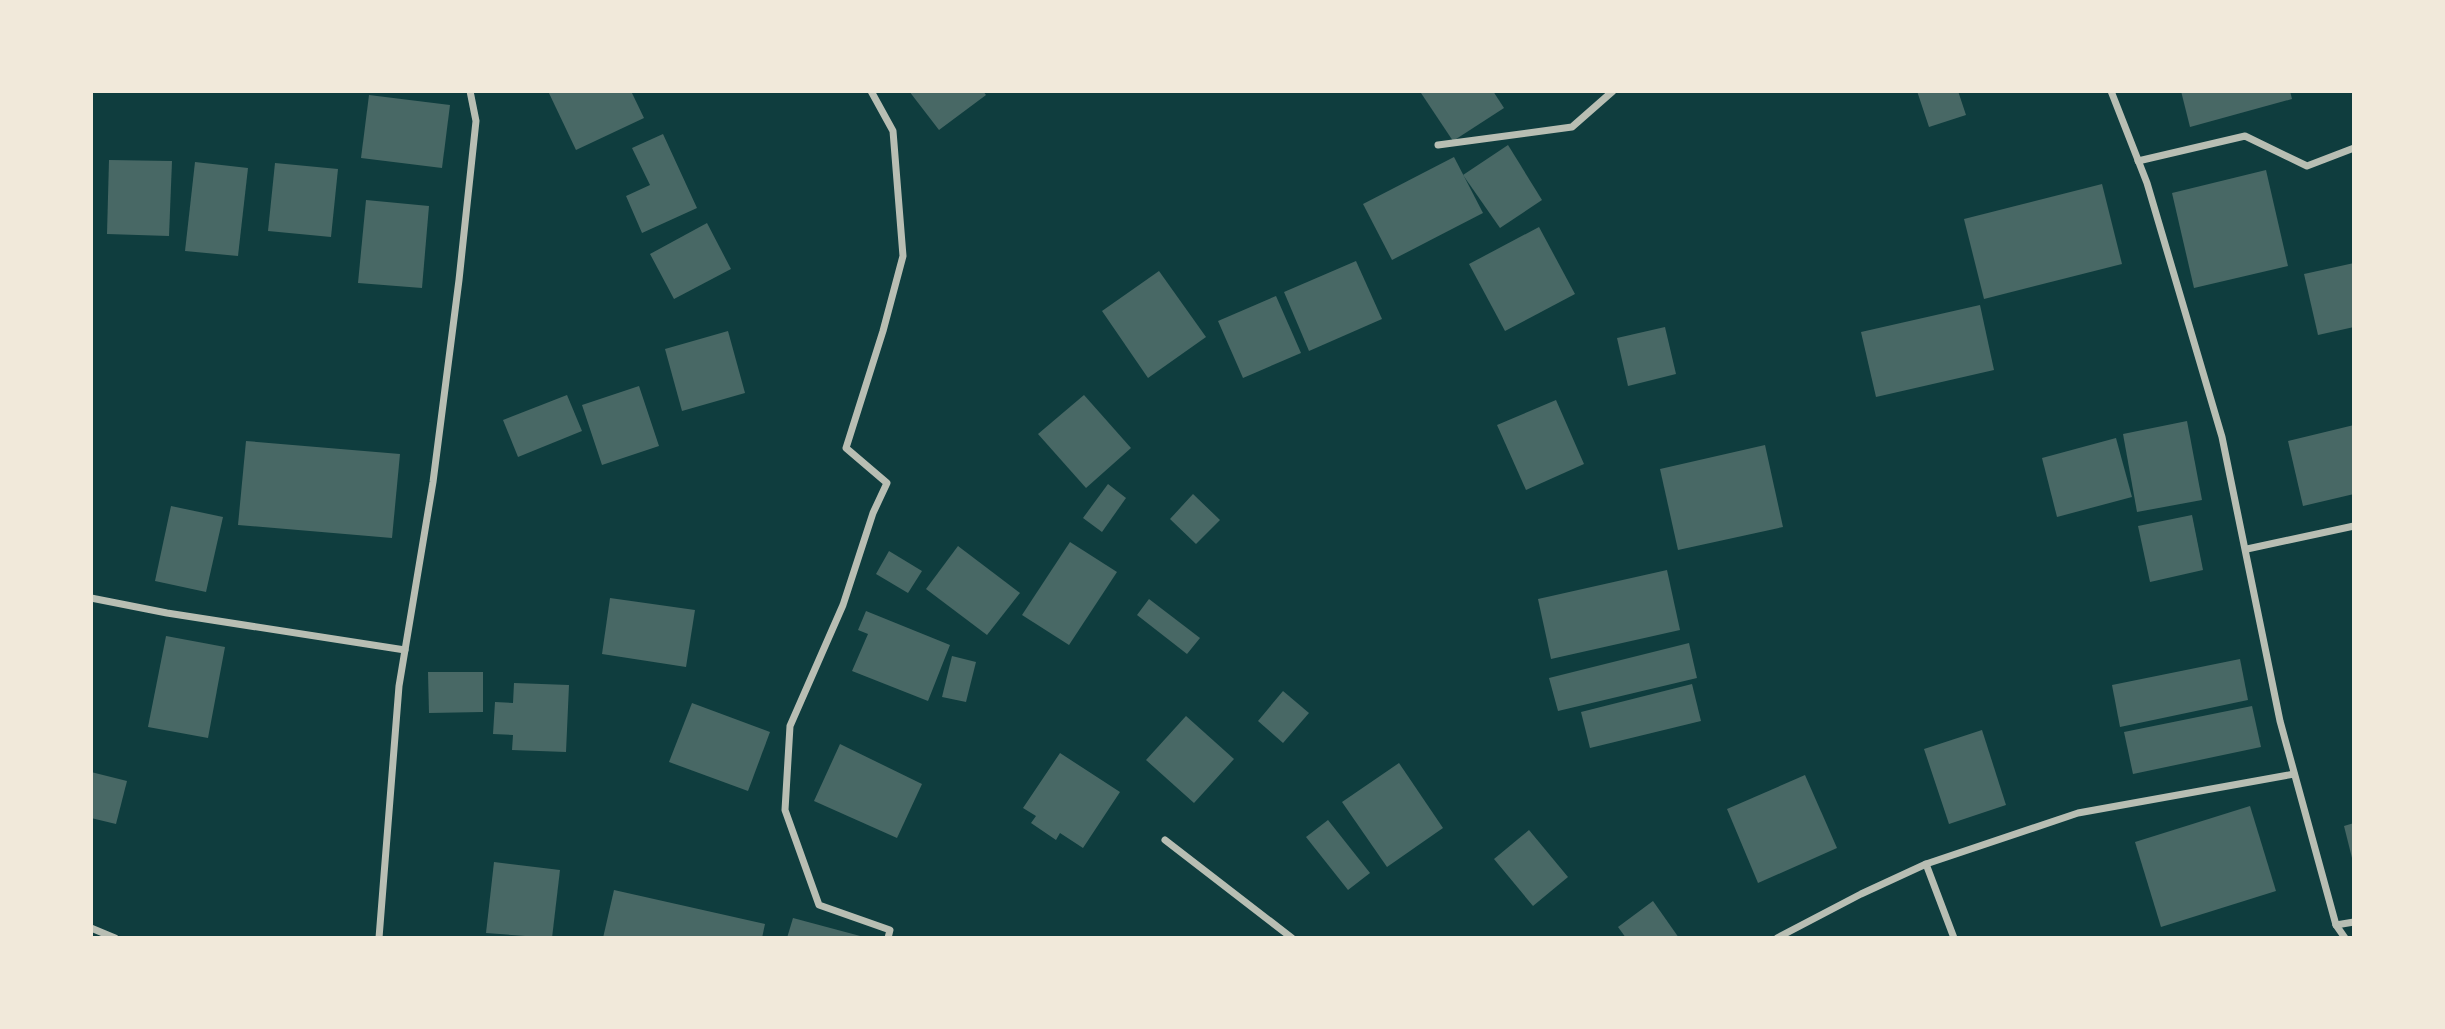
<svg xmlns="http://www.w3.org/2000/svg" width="2445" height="1029" font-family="'Roboto Condensed',sans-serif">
	<rect width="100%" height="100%" fill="#0f3d3e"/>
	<g fill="#486865">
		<path d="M548,91H631L644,118L576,150Z"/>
		<path d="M909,91H983L986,95L939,130Z"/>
		<path d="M1424,91H1493L1504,108L1453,141L1421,93Z"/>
		<path d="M1917,91H1958L1966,115L1929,127Z"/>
		<path d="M2181,91H2290L2292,99L2190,127Z"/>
		<path d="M369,95L450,105L442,168L361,158Z"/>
		<path d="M663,134L697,208L642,233L626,196L650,185L632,148Z"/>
		<path d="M1508,145L1542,200L1500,228L1463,175Z"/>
		<path d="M1454,157L1483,213L1392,260L1363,204Z"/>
		<path d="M109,160L172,161L169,236L107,234Z"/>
		<path d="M195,162L248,168L238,256L185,251Z"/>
		<path d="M275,163L338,169L331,237L268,231Z"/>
		<path d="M2266,170L2288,266L2194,288L2172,193Z"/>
		<path d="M2102,184L2122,264L1984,299L1964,219Z"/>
		<path d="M366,200L429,206L422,288L358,283Z"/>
		<path d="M707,223L731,269L674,299L650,254Z"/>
		<path d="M1539,227L1575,294L1505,331L1469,264Z"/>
		<path d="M1356,261L1382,319L1309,351L1284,292Z"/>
		<path d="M2354,263V327L2318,335L2304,274Z"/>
		<path d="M1159,271L1206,337L1148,378L1102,311Z"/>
		<path d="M1276,296L1301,353L1243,378L1218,321Z"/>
		<path d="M1980,305L1994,370L1876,397L1861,332Z"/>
		<path d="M1665,327L1676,374L1628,386L1617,338Z"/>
		<path d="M728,331L745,393L682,411L665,349Z"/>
		<path d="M639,386L659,446L602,465L582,405Z"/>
		<path d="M567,395L582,431L518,457L503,420Z"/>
		<path d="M1084,395L1131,448L1086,488L1038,434Z"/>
		<path d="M1556,400L1584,464L1526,490L1497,425Z"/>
		<path d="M2187,421L2202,500L2137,512L2123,434Z"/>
		<path d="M2354,425V494L2303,506L2288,441Z"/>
		<path d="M2116,438L2132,497L2057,517L2042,458Z"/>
		<path d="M246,441L400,454L392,538L238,525Z"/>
		<path d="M1765,445L1783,527L1678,550L1660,469Z"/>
		<path d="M1108,484L1126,498L1102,532L1083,518Z"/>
		<path d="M1193,494L1220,520L1196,544L1170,519Z"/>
		<path d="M171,506L223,517L206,592L155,581Z"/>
		<path d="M2192,515L2203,570L2150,582L2138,526Z"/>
		<path d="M1070,542L1117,572L1069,645L1022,615Z"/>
		<path d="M958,546L1020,593L987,635L926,589Z"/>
		<path d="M889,551L922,571L908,593L876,574Z"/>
		<path d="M1667,570L1680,630L1551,659L1538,599Z"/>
		<path d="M610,598L695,610L686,667L602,654Z"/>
		<path d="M1149,599L1200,638L1187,654L1137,615Z"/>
		<path d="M866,611L950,645L928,701L852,671L868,634L858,630Z"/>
		<path d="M166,636L225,647L208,738L148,727Z"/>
		<path d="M1689,643L1697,678L1558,711L1549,678Z"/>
		<path d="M952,656L976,662L966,702L942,697Z"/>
		<path d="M2240,659L2248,700L2120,727L2112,685Z"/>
		<path d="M428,672H483V712L429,713Z"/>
		<path d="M514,683L569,685L566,752L512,750L513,735L493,734L495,702L513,703Z"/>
		<path d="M1692,684L1701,721L1590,748L1581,712Z"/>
		<path d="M1283,691L1309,713L1283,743L1258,721Z"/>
		<path d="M692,703L770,732L748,791L669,762Z"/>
		<path d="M2252,706L2261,747L2133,774L2124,732Z"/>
		<path d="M1186,716L1234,759L1194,803L1146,760Z"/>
		<path d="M1982,730L2006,805L1949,824L1924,749Z"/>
		<path d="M840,744L922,784L897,838L814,801Z"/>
		<path d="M1060,753L1120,792L1083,848L1060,833L1056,840L1031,823L1036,816L1023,808Z"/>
		<path d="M1399,763L1443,828L1387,867L1342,802Z"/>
		<path d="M91,772L127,781L116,824L91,818Z"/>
		<path d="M1805,775L1837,848L1758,883L1727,809Z"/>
		<path d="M2250,806L2276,891L2161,927L2135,842Z"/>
		<path d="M1328,820L1370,873L1348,890L1306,837Z"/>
		<path d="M2354,823V862H2353L2344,826Z"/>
		<path d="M1529,830L1568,877L1533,906L1494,859Z"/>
		<path d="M494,862L560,870L552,938L486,933Z"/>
		<path d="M614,890L765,924L762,938H603Z"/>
		<path d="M1653,901L1679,938H1626L1618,927Z"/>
		<path d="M793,918L864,937V938H787Z"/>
	</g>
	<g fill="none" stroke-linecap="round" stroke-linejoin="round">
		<g stroke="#b8beb3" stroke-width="7">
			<path d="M871,91L893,131L903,256L883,331L846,448L887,483L873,513L843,605L790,726L785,810L819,905L890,930L888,938"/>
			<path d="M2111,91L2147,183L2222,437L2280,721L2336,925"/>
			<path d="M1438,145L1572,127L1613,91"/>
			<path d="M2138,161L2245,136L2307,166L2354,148"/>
			<path d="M2247,549L2354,526"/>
			<path d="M91,598L167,613L405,650"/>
			<path d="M1165,840L1292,938"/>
			<path d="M1926,864L1954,938"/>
			<path d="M91,928L115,938"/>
			<path d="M379,938L399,686L433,482L459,280L476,121L470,91"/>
			<path d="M1777,938L1861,894L1926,864L2078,813L2294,774"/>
			<path d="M2345,938L2336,925L2354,922"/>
		</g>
	</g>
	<rect width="2445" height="1029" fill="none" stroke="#f1e9da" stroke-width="186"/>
</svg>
